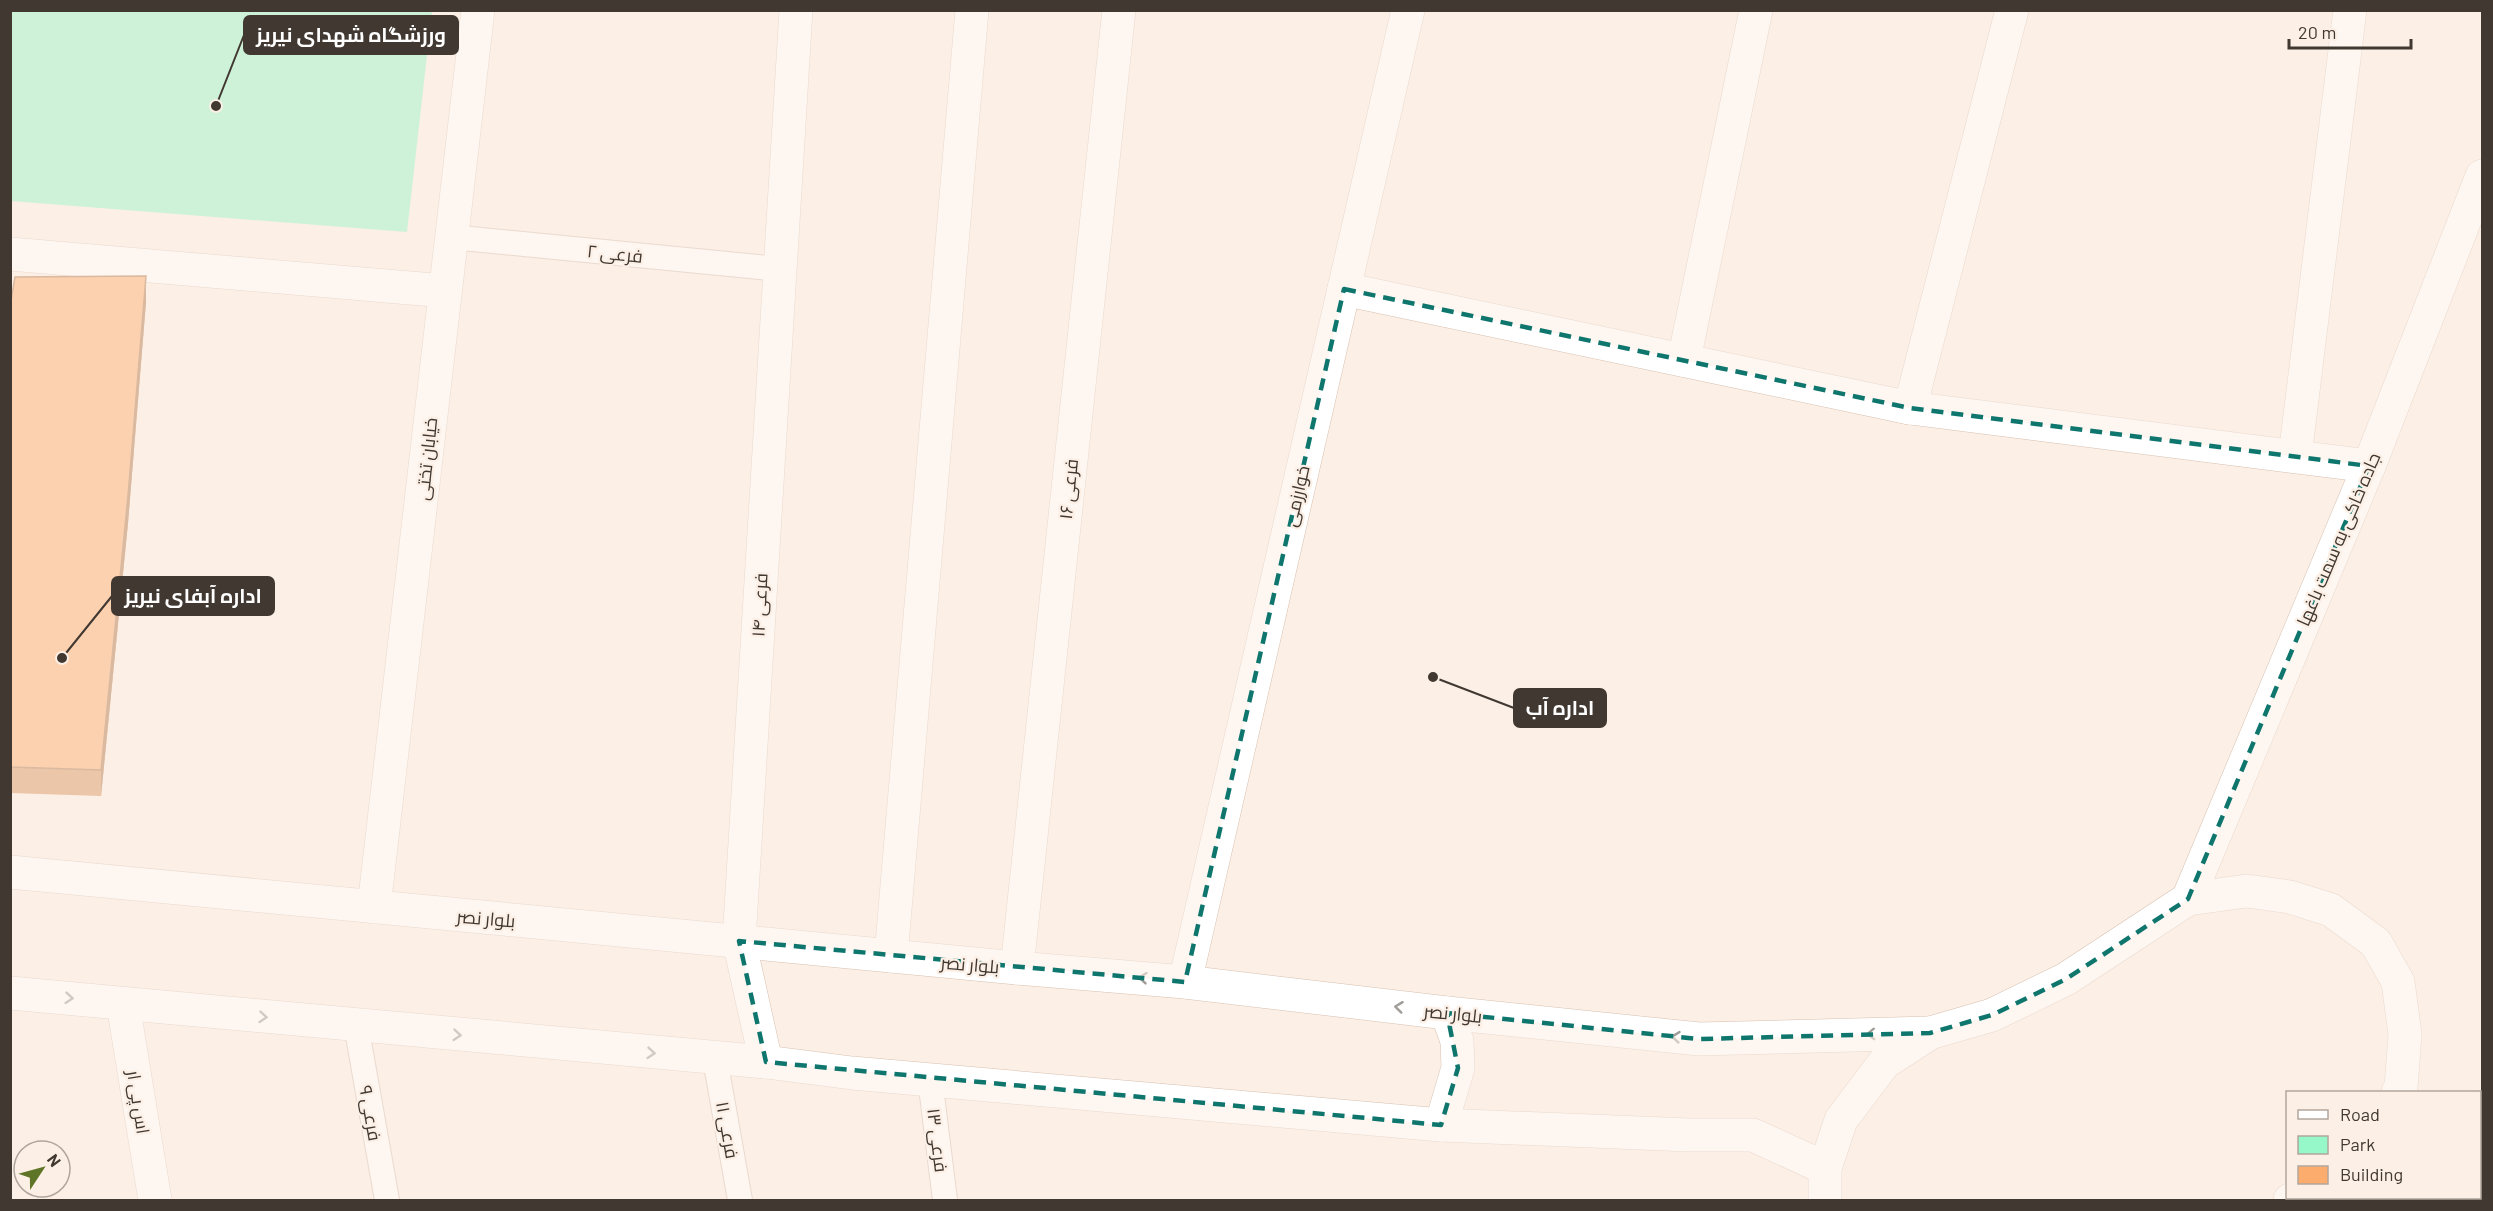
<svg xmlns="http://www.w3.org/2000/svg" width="2493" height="1211" font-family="Barlow,Cairo,sans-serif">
	<rect width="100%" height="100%" fill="#fcefe5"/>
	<path fill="#96f7c8" d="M10,11H432L407,232L11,201Z"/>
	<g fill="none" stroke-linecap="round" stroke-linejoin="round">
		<defs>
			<g id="lane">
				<path d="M451,237L779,269"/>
				<path d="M356,1025L387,1200"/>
				<path d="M715,1059L740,1200"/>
				<path d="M930,1079L945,1200"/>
			</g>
			<g id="street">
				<path d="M10,254L445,291"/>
				<path d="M1344,289L1910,408L2369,466"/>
				<path d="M1684,360L1756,10"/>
				<path d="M1910,408L2012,10"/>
				<path d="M2295,456L2350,10"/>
				<path d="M2188,899L2369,466L2482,176"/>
				<path d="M739,941L796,10"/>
				<path d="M891,956L972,10"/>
				<path d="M1017,968L1119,10"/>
				<path d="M123,1004L155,1200"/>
				<path d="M2480,1108L2482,1107"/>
			</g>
			<g id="secondary">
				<path d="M10,872L1017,968L1185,982L1447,1013L1699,1039L1930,1033"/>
				<path d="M374,907L478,10"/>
				<path d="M739,941L766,1062"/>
				<path d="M1185,982L1408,10"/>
				<path d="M10,993L766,1062L852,1073L1441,1125L1689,1135H1753L1825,1168"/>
				<path d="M1441,1125L1458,1068L1457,1041L1447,1013"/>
				<path d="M1825,1200V1168L1841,1120L1884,1063L1930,1033L1992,1015L2066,979L2188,899L2247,891L2290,897L2331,910L2376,943L2398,982L2405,1034L2401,1088L2398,1092"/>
				<path d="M2290,1200L2294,1198"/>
			</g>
		</defs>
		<use href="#lane" stroke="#d7c1b2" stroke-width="26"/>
		<use href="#street" stroke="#d7c1b2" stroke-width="34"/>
		<use href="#secondary" stroke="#d7c1b2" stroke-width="34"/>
		<use href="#lane" stroke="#fff" stroke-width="24"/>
		<use href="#street" stroke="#fff" stroke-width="33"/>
		<use href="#secondary" stroke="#fff" stroke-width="33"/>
	</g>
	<path fill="#d9955f" d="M146,302L128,523L101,796L10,793V307Z"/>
	<path fill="#b0794d" d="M146,276V302L128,523L101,796V770Z"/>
	<path fill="#fcad6e" stroke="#b0794d" stroke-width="1.5" d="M146,276L128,496L101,770L10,767V307L15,277Z"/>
	<defs><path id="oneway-chevron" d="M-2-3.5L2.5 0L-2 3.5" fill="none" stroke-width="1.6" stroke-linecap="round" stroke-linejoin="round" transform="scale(1.5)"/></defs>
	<g stroke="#a09c98">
		<use href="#oneway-chevron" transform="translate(1143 978) rotate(-175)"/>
		<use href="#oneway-chevron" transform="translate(69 998) rotate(5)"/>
		<use href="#oneway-chevron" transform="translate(1399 1007) rotate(-173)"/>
		<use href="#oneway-chevron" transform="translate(263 1017) rotate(5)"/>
		<use href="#oneway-chevron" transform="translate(1871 1034) rotate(178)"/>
		<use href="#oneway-chevron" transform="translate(457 1035) rotate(5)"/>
		<use href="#oneway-chevron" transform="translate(1676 1037) rotate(-174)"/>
		<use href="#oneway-chevron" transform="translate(651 1053) rotate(5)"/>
	</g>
	<path d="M0 0H2493V1211H0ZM1344,289L1910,408L2369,466L2188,899L2066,979L1992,1015L1930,1033L1699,1039L1447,1013L1458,1068L1441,1125L766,1062L739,941L1185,982Z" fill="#fcefe5" fill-opacity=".55" fill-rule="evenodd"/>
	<path fill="none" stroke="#0f766e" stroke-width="4.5" stroke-dasharray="12 8" stroke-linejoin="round" d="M1344,289L1910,408L2369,466L2188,899L2066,979L1992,1015L1930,1033L1699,1039L1447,1013L1458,1068L1441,1125L766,1062L739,941L1185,982Z"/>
	<g text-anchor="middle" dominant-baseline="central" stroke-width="4.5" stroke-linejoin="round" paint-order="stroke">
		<g font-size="18" fill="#403831" stroke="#fcefe5">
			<text transform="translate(615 253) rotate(6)">فرعی ۲</text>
			<text transform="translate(426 459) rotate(-84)">خیابان تختی</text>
			<text transform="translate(1068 489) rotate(-84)">فرعی ۱۶</text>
			<text transform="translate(1296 496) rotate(-77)">خوارزمی</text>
			<text transform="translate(2338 539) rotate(-67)">جاده خاکی به سمت باغها</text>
			<text transform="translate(759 605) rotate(-87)">فرعی ۱۴</text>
			<text transform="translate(486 918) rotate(5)">بلوار نصر</text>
			<text transform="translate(970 964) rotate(5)">بلوار نصر</text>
			<text transform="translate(1453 1013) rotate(6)">بلوار نصر</text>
			<text transform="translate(139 1102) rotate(81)">اس پی ار</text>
			<text transform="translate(371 1113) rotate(80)">فرعی ۹</text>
			<text transform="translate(728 1130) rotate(80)">فرعی ۱۱</text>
			<text transform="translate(938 1140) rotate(83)">فرعی ۱۳</text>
		</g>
	</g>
	<path fill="none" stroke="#403831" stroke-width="2" d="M216 106L244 35M62 658L112 596M1433 677L1514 708"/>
	<g fill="#403831" stroke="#fcefe5" stroke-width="2">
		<circle cx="216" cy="106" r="6"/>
		<circle cx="62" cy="658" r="6"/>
		<circle cx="1433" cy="677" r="6"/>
	</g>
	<g fill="#403831" stroke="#403831" stroke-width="2">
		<rect x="244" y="16" width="214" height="38" rx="6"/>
		<rect x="112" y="577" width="162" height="38" rx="6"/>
		<rect x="1514" y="689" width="92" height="38" rx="6"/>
	</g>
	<g font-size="20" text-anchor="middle" font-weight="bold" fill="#fff">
		<text x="351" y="42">ورزشگاه شهدای نیریز</text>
		<text x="193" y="603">اداره آبفای نیریز</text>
		<text x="1560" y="715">اداره آب</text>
	</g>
	<rect width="2493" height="1211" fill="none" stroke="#403831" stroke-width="24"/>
	<rect x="2286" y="1091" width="195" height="108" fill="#fcefe5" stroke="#b1a69d" stroke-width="1.5"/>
	<rect x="2298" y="1110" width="30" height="9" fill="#ffffff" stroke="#b1a69d" stroke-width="1.5"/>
	<text x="2340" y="1121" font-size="18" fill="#403831">Road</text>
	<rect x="2298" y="1136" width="30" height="18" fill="#96f7c8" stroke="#b1a69d" stroke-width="1.5"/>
	<text x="2340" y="1151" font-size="18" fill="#403831">Park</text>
	<rect x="2298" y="1166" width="30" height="18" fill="#fcad6e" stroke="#b1a69d" stroke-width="1.5"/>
	<text x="2340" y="1181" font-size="18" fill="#403831">Building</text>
	<g transform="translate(42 1169) rotate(54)"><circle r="28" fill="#fcefe5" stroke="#b1a69d" stroke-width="1.5"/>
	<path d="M0-4.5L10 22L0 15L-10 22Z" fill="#5e7527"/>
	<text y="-9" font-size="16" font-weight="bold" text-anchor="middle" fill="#403831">N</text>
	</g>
	<path d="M2289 39v9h122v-9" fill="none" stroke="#403831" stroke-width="3"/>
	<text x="2298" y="39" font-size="18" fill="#403831" stroke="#fcefe5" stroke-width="4.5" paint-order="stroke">20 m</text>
</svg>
